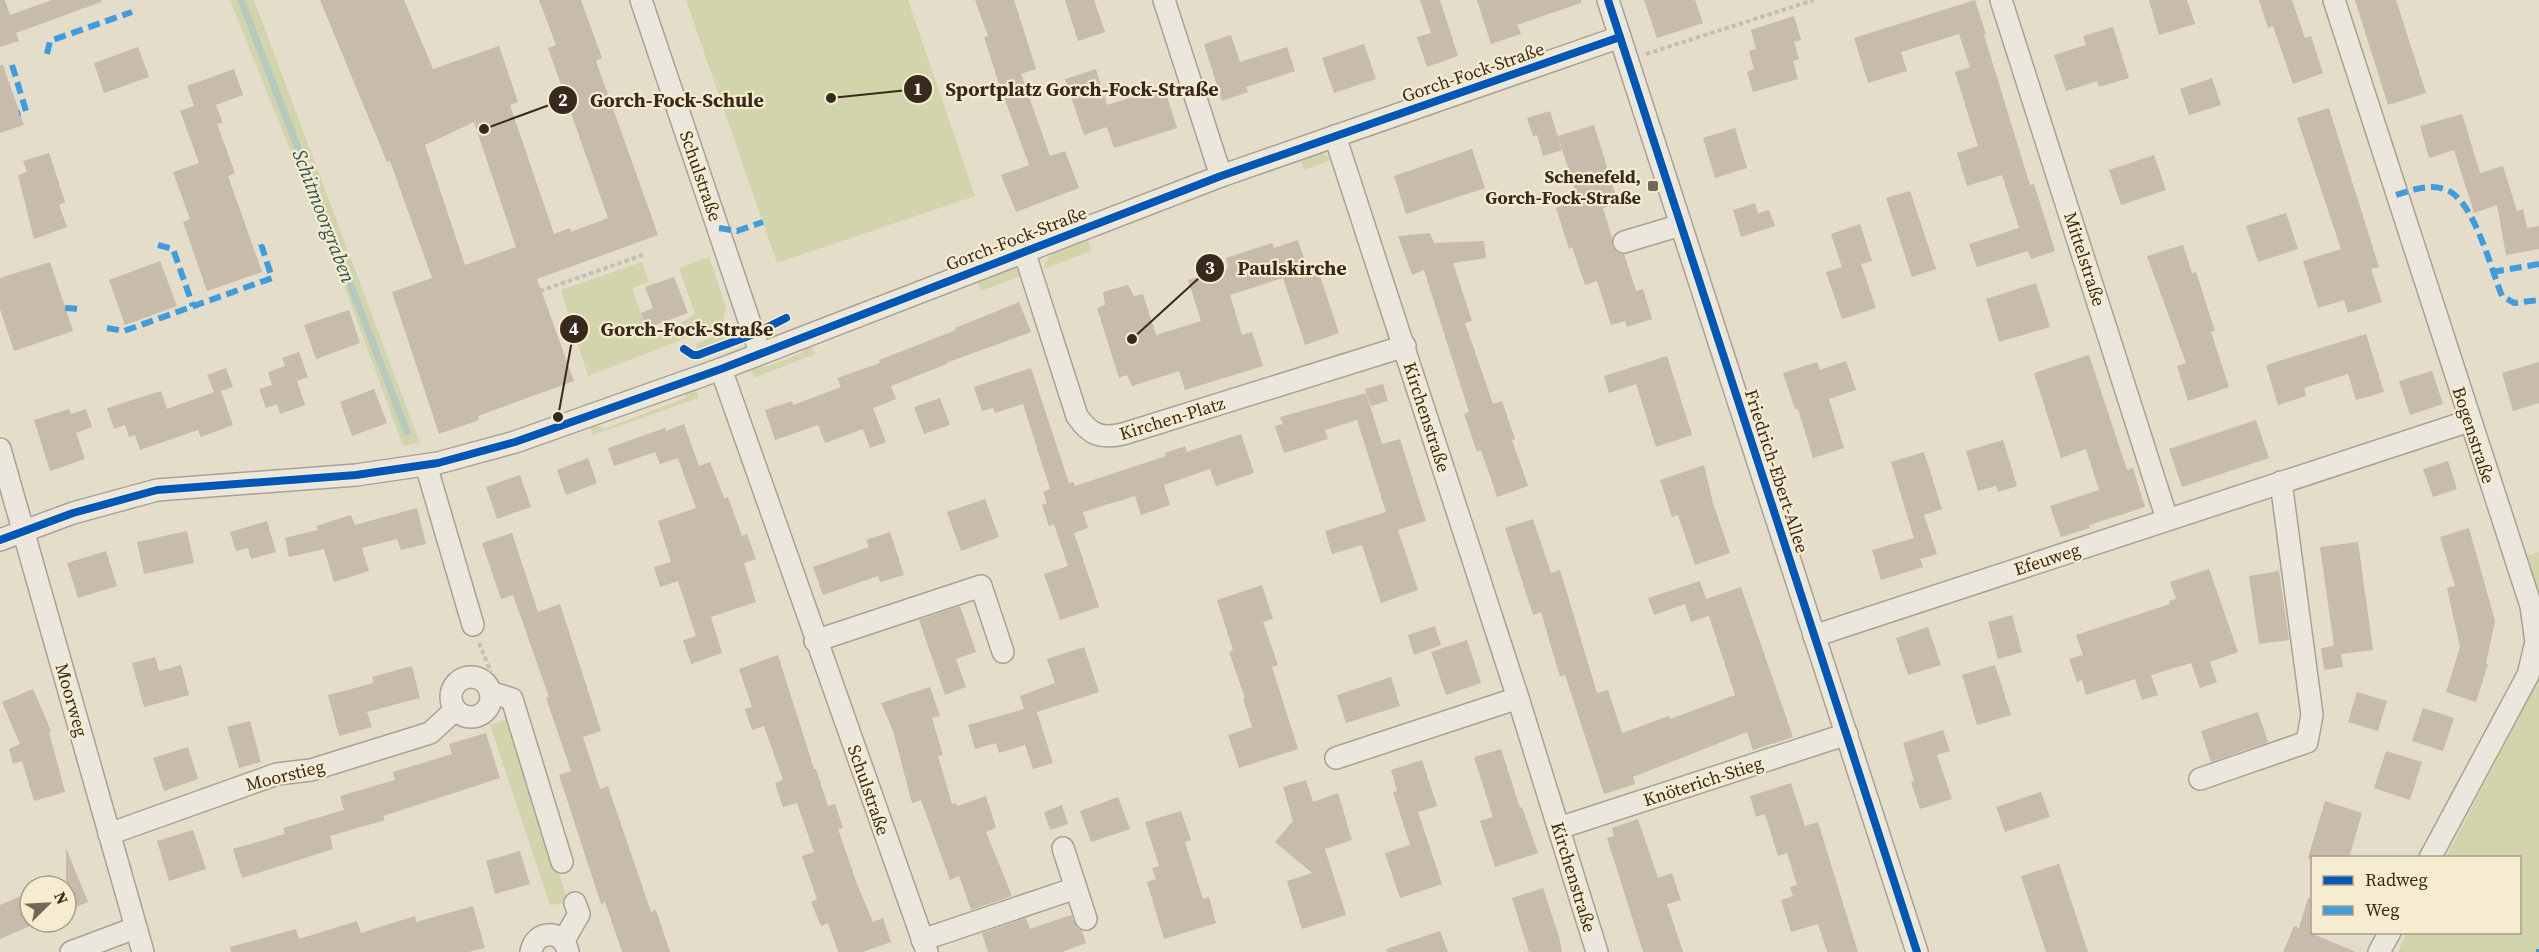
<svg xmlns="http://www.w3.org/2000/svg" width="2539" height="952" font-family="'Source Serif 4',serif">
	<rect width="100%" height="100%" fill="#e4ddca"/>
	<g fill="#d2d4ac">
		<path d="M230,0H254L420,443L403,446L340,274Z"/>
		<path d="M686,0H908L975,196L777,263Z"/>
		<path d="M1319,152L1333,159L1304,170L1298,154Z"/>
		<path d="M1087,237L1092,251L1043,269C1048,249 1069,245 1087,237Z"/>
		<path d="M709,257L726,307L722,324L588,376L561,290L642,262L649,282L632,288L650,338L663,334L695,314L679,268Z"/>
		<path d="M1013,267L1024,275L981,291L976,280Z"/>
		<path d="M736,328L733,339L695,353L697,343Z"/>
		<path d="M811,343L815,354L754,378L750,366L759,363L765,367L802,353L803,346Z"/>
		<path d="M694,384L699,398L593,435L590,427L597,424L604,429L685,398L688,387Z"/>
		<path d="M2539,552V597L2526,556Z"/>
		<path d="M2539,679V952H2398L2407,933L2520,932V858L2446,857Z"/>
		<path d="M507,719L569,903L550,905L490,725Z"/>
	</g>
	<g fill="none" stroke-linecap="round" stroke-linejoin="round">
		<path stroke="#b6c9be" stroke-width="7" d="M241,0L407,432"/>
	</g>
	<g fill="#c7bbab" fill-rule="evenodd">
		<path d="M0,0H5L10,15L52,0H101V2L16,33L19,41L0,47Z"/>
		<path d="M320,0H404L433,69L499,46L518,102L510,105L554,234L570,228L571,232L608,218L548,48L556,45L539,0H581L602,58L596,61L658,235L537,279L574,381L478,416L479,420L439,434L392,292L432,278L390,161L387,162ZM474,122L516,247L465,265L425,145Z"/>
		<path d="M975,0H1014L1036,69L1021,74L1050,156L1065,151L1079,188L1016,212L1001,175L1029,165L998,81L984,37L988,36Z"/>
		<path d="M1065,0H1094L1105,32L1078,41Z"/>
		<path d="M1420,0H1440L1458,56L1427,67L1417,37L1431,33Z"/>
		<path d="M1477,0H1581V3L1517,25L1521,34L1491,44Z"/>
		<path d="M1644,0H1695L1703,23L1657,38Z"/>
		<path d="M1975,0L1986,34L1984,35L2030,185L2034,184L2055,251L2031,259L2028,251L1977,267L1969,244L2019,228L2002,175L1967,186L1957,153L1978,146L1955,72L1970,67L1959,34L1901,52L1907,71L1868,83L1854,38Z"/>
		<path d="M2149,0H2187L2195,24L2159,35Z"/>
		<path d="M2259,0H2292L2305,38L2311,36L2323,73L2293,84L2273,26L2268,28Z"/>
		<path d="M2355,0H2396L2426,93L2388,105Z"/>
		<path d="M1794,16L1801,40L1794,42L1799,59L1793,61L1798,79L1753,92L1747,72L1754,69L1749,51L1756,49L1751,30Z"/>
		<path d="M2113,27L2129,78L2099,87L2097,81L2066,91L2054,55L2086,45L2083,36Z"/>
		<path d="M1231,35L1240,62L1287,47L1295,71L1246,87L1248,92L1222,101L1204,44Z"/>
		<path d="M1364,44L1376,79L1334,93L1322,58Z"/>
		<path d="M138,47L149,77L104,93L94,63Z"/>
		<path d="M0,65H3L24,125L0,133Z"/>
		<path d="M234,69L243,95L216,105L223,123L217,124L235,173L228,176L262,272L207,291L183,222L190,219L173,172L199,163L180,111L194,106L187,86Z"/>
		<path d="M1096,69L1107,105L1164,87L1177,128L1114,148L1107,127L1084,135L1065,79Z"/>
		<path d="M2212,78L2221,105L2189,115L2180,89Z"/>
		<path d="M2329,108L2379,267L2371,269L2382,302L2348,313L2344,300L2318,308L2303,261L2341,249L2297,118Z"/>
		<path d="M1550,111L1562,150L1543,156L1537,135L1533,136L1527,118Z"/>
		<path d="M2462,114L2480,173L2503,166L2517,211L2523,209L2527,228L2539,226V249L2506,255L2497,205L2474,213L2454,150L2429,158L2420,126Z"/>
		<path d="M1594,125L1618,203L1603,208L1612,238V246L1616,252L1624,254L1636,291L1643,289L1652,319L1627,327L1625,321L1611,325L1597,281L1585,285L1572,247L1569,249L1556,208L1578,200L1558,136Z"/>
		<path d="M1735,128L1747,168L1715,178L1703,138Z"/>
		<path d="M1472,149L1485,188L1406,214L1394,176Z"/>
		<path d="M49,153L65,202L59,205L67,227L34,239L18,175L27,172L23,161Z"/>
		<path d="M2154,155L2166,190L2121,205L2109,170Z"/>
		<path d="M1910,191L1936,269L1912,277L1886,198Z"/>
		<path d="M1755,203L1758,213L1769,210L1775,226L1741,237L1733,210Z"/>
		<path d="M2286,213L2298,249L2258,262L2246,226Z"/>
		<path d="M1860,224L1872,261L1861,264L1876,308L1842,319L1826,272L1842,267L1831,234Z"/>
		<path d="M1430,233L1434,243L1484,241L1486,258L1453,263L1472,321L1465,323L1493,404L1502,401L1515,439L1512,440L1528,486L1497,497L1481,450L1477,452L1464,414L1469,412L1424,270L1412,275L1398,236Z"/>
		<path d="M1298,240L1308,270L1317,267L1339,333L1305,345L1283,278L1230,295L1242,335L1252,332L1263,366L1185,390L1179,371L1132,386L1127,375L1119,378L1097,308L1105,305L1103,292L1128,285L1134,296L1143,294L1156,335L1201,321L1188,280L1228,268L1226,258L1272,243L1274,248Z"/>
		<path d="M2183,245L2192,273L2196,272L2215,331L2211,332L2229,387L2188,401L2177,366L2186,363L2147,256Z"/>
		<path d="M160,261L177,306L125,325L109,280Z"/>
		<path d="M50,262L73,331L14,351L0,309V278Z"/>
		<path d="M674,277L688,313L647,328L641,313L653,308L645,287Z"/>
		<path d="M2036,283L2050,327L1999,342L1986,299Z"/>
		<path d="M1019,302L1031,332L946,363L947,364L891,386L896,399L873,408L886,442L870,448L863,429L825,443L818,425L775,440L765,410L792,401L793,405L841,387L837,378L880,363L879,360L956,330L955,328Z"/>
		<path d="M349,310L360,343L316,359L304,325Z"/>
		<path d="M2366,334L2384,392L2356,400L2348,374L2304,388L2306,396L2278,405L2266,365Z"/>
		<path d="M299,352L308,377L297,381L305,405L280,414L277,404L266,408L259,389L272,385L268,372L285,366L282,358Z"/>
		<path d="M2089,355L2127,470L2133,468L2145,507L2089,525L2090,528L2061,537L2050,506L2099,490L2086,449L2061,458L2034,373Z"/>
		<path d="M1667,356L1692,435L1656,447L1636,384L1609,393L1604,376Z"/>
		<path d="M1846,361L1856,390L1829,399L1844,448L1813,458L1798,409H1795L1783,373L1817,362L1820,370Z"/>
		<path d="M2539,362V403L2513,411L2502,373Z"/>
		<path d="M226,368L233,387L221,391L233,425L201,437L198,430L140,450L135,435L129,437L125,425L114,429L107,408L161,391L167,409L214,392L207,375Z"/>
		<path d="M1031,368L1069,483L1073,482L1075,486L1166,456L1165,453L1185,446L1187,452L1241,434L1254,473L1216,486L1210,469L1164,485L1170,505L1141,515L1135,496L1083,512L1088,528L1074,533L1099,607L1060,620L1044,574L1068,566L1054,524L1049,526L1042,505L1047,503L1043,492L1050,489L1023,404L995,413L993,408L982,411L974,387Z"/>
		<path d="M2432,371L2443,404L2410,415L2399,381Z"/>
		<path d="M1383,384L1388,401L1371,406L1365,389Z"/>
		<path d="M374,389L387,423L352,436L340,402Z"/>
		<path d="M1366,393L1382,444L1400,439L1426,521L1398,530L1418,590L1381,603L1362,545L1332,554L1325,531L1386,512L1357,420L1325,430L1328,439L1284,453L1275,426L1283,424L1280,417Z"/>
		<path d="M940,398L950,425L924,434L914,407Z"/>
		<path d="M69,409L71,414L86,409L92,427L76,433L85,459L50,471L34,420Z"/>
		<path d="M2256,420L2269,458L2182,487L2169,449Z"/>
		<path d="M684,424L699,466L710,462L724,498L728,497L742,536L747,534L756,559L744,563L756,602L711,617L722,653L691,664L683,640L696,636L678,581L660,587L654,567L671,562L658,521L696,508L678,458L660,464L655,452L614,466L608,448L665,428L666,431Z"/>
		<path d="M2003,440L2017,486L1998,492L1996,486L1978,491L1966,451Z"/>
		<path d="M1924,452L1942,509L1924,515L1937,554L1920,559L1923,567L1881,580L1872,550L1914,538L1891,462Z"/>
		<path d="M588,458L597,483L566,495L557,470Z"/>
		<path d="M2448,461L2457,489L2433,497L2423,469Z"/>
		<path d="M1704,465L1713,503L1730,553L1695,565L1678,515L1672,517L1660,480Z"/>
		<path d="M520,475L531,507L497,519L486,487Z"/>
		<path d="M985,499L999,537L961,551L947,512Z"/>
		<path d="M417,508L426,544L401,550L397,539L362,548L369,571L334,582L324,549L289,557L285,538L318,530L316,526L351,515L355,525Z"/>
		<path d="M1533,519L1551,573L1560,570L1597,693L1608,690L1622,733L1669,716L1670,719L1735,695L1709,616L1691,622L1685,604L1654,615L1648,598L1700,581L1706,599L1741,587L1793,737L1753,750L1747,732L1633,777L1635,784L1604,794L1565,675L1560,677L1541,612L1533,615L1505,528Z"/>
		<path d="M267,521L276,552L251,559L248,548L236,551L230,532Z"/>
		<path d="M2469,528L2495,621L2486,664H2488L2476,702L2446,692L2460,647L2447,588L2455,586L2440,537Z"/>
		<path d="M187,531L194,563L144,574L137,542Z"/>
		<path d="M890,532L904,575L880,582L878,576L823,595L813,567L869,547L866,540Z"/>
		<path d="M512,533L538,612L560,604L601,731L583,737L600,789L608,786L651,912L656,910L670,952H622L605,902L601,904L559,775L571,771L546,698L549,697L513,595L501,599L482,543Z"/>
		<path d="M2358,542L2373,650L2341,654L2343,667L2324,670L2321,648L2334,646L2320,547Z"/>
		<path d="M106,551L117,586L78,598L67,563Z"/>
		<path d="M2209,569L2238,652L2210,662L2217,682L2200,688L2191,663L2151,675L2158,695L2142,700L2135,679L2086,695L2082,680L2077,682L2069,659L2083,655L2076,635L2170,604L2169,601L2176,599L2170,582Z"/>
		<path d="M2279,571L2289,640L2259,644L2249,576Z"/>
		<path d="M1262,585L1273,619L1263,622L1278,665L1272,667L1298,749L1239,768L1228,735L1252,727L1243,698H1245L1229,652L1233,650L1217,600Z"/>
		<path d="M960,606L976,652L956,659L966,687L945,695L919,620Z"/>
		<path d="M2012,615L2022,652L1998,659L1988,622Z"/>
		<path d="M1435,626L1441,645L1414,655L1408,635Z"/>
		<path d="M1928,627L1941,665L1908,675L1896,638Z"/>
		<path d="M1467,640L1481,683L1446,695L1431,652Z"/>
		<path d="M1084,647L1099,692L1037,712L1053,763L1033,769L1025,745L999,753L996,743L975,749L968,725L1024,709L1020,696L1055,683L1047,659Z"/>
		<path d="M778,655L814,769H816L828,806L835,804L843,828L838,829L857,884L873,922L883,918L891,942L863,952H838L828,923L821,926L811,902L817,899L802,856L814,852L797,803L783,807L775,783L783,780L764,726L752,730L745,709L752,707L739,669Z"/>
		<path d="M155,657L159,671L181,665L189,695L144,707L132,663Z"/>
		<path d="M1995,665L2011,715L1977,725L1962,675Z"/>
		<path d="M412,666L420,698L367,712L372,727L339,736L328,695L374,683L372,677Z"/>
		<path d="M1391,677L1400,706L1346,723L1337,695Z"/>
		<path d="M930,687L940,716L932,718L943,755L938,756L952,804L956,803L957,806L986,796L996,828L986,832L1012,896L971,910L959,876L950,880L921,800L912,803L893,731L881,703Z"/>
		<path d="M33,689L51,731L49,732L65,792L34,801L22,761L13,764L9,749L20,744L2,702Z"/>
		<path d="M2357,692L2387,701L2378,731L2348,722Z"/>
		<path d="M2423,708L2454,718L2443,751L2412,741Z"/>
		<path d="M2258,712L2268,742L2211,762L2201,731Z"/>
		<path d="M250,721L261,762L239,768L227,727Z"/>
		<path d="M1943,730L1950,751L1937,755L1952,799L1920,809L1911,782L1914,781L1903,743Z"/>
		<path d="M486,733L500,778L383,816L385,820L330,836L333,849L242,878L233,849L285,834L283,828L344,810L340,796L395,780L393,772L452,754L449,744Z"/>
		<path d="M188,747L198,779L164,791L153,758Z"/>
		<path d="M1501,749L1520,808L1522,807L1538,853L1495,867L1480,821L1493,817L1474,757Z"/>
		<path d="M2386,751L2422,762L2410,800L2374,788Z"/>
		<path d="M1422,760L1437,806L1418,812L1442,884L1400,898L1385,853L1410,845L1393,792L1397,791L1391,770Z"/>
		<path d="M1306,780L1313,802L1338,793L1352,840L1325,849L1346,915L1302,929L1287,881L1312,873L1275,842L1293,821L1283,787Z"/>
		<path d="M1791,783L1805,826L1818,822L1858,952H1827L1818,924L1791,932L1781,900L1793,896L1790,887L1797,885L1787,853L1778,856L1765,814L1756,817L1750,796Z"/>
		<path d="M2041,792L2050,817L2005,832L1996,807Z"/>
		<path d="M1118,797L1130,829L1091,842L1080,811Z"/>
		<path d="M2325,801L2362,813L2349,858H2308Z"/>
		<path d="M1062,805L1068,824L1050,830L1044,812Z"/>
		<path d="M1181,811L1191,840L1185,842L1203,899L1209,897L1216,923L1164,939L1147,882L1156,879L1152,868L1159,866L1145,822Z"/>
		<path d="M1638,819L1658,878L1672,873L1681,900L1667,904L1683,952H1643L1607,838L1614,836L1612,828Z"/>
		<path d="M193,830L206,869L169,881L157,841Z"/>
		<path d="M66,848L88,902L66,911Z"/>
		<path d="M520,851L530,884L495,894L486,861Z"/>
		<path d="M2059,864L2088,952H2046L2021,876Z"/>
		<path d="M1543,888L1559,937L1562,952H1529L1512,898Z"/>
		<path d="M30,892V926L0,939V905Z"/>
		<path d="M2308,898H2313V934L2356,952H2283L2294,926L2299,928Z"/>
		<path d="M473,906L485,948L469,952H231L230,947L296,929L299,939L357,921L361,933L415,916L416,922Z"/>
		<path d="M1071,915L1077,928L1082,931L1086,943L1062,952H988L982,933L1026,918L1030,929Z"/>
		<path d="M1440,931L1448,952H1387L1386,949Z"/>
	</g>
	<g fill="none" stroke-linecap="round" stroke-linejoin="round">
		<defs>
			<g id="minor">
				<path d="M641,0L760,353"/>
				<path d="M1164,0L1221,176"/>
				<path d="M1608,0L1917,952"/>
				<path d="M2001,0L2167,519"/>
				<path d="M2334,0L2531,606L2536,642L2528,675L2430,858"/>
				<path d="M1335,136L1518,698L1597,952"/>
				<path d="M1624,242L1681,225"/>
				<path d="M1024,251L1077,416C1090,435 1101,439 1123,434L1405,346"/>
				<path d="M721,369L927,952"/>
				<path d="M0,449L143,952"/>
				<path d="M426,465L473,625"/>
				<path d="M0,540L73,513L157,490L356,475L438,463L515,442L721,369L1221,176L1620,37"/>
				<path d="M1814,636L2469,421"/>
				<path d="M815,641L981,586L1003,652"/>
				<circle cx="471" cy="697" r="20"/>
				<path d="M490,692L512,699L562,862"/>
				<path d="M1336,758L1518,698"/>
				<path d="M2200,779L2307,742L2312,715L2281,482"/>
				<path d="M1559,828L1847,734"/>
				<path d="M109,834L277,774L311,770L430,733L455,710"/>
				<path d="M1063,848L1086,919"/>
				<path d="M564,940L579,914L575,903"/>
				<path d="M922,940L1076,888"/>
				<path d="M71,952L135,928"/>
				<path d="M531,952C535,929 564,929 568,952"/>
				<path d="M2379,952L2390,932"/>
			</g>
		</defs>
		<use href="#minor" stroke="#a9a294" stroke-width="24"/>
		<g stroke="#c4beb3" stroke-width="4" stroke-dasharray="4.5 3" stroke-linecap="butt">
			<path d="M1646,54L1814,0"/>
			<path d="M483,311L643,255"/>
			<path d="M479,643L491,672"/>
		</g>
		<use href="#minor" stroke="#ece7dc" stroke-width="21"/>
		<g stroke="#3e9cdf" stroke-width="6" stroke-dasharray="12 6" stroke-linecap="butt">
			<path d="M47,54L50,41L132,12"/>
			<path d="M12,65L26,111L19,113"/>
			<path d="M2396,195C2412,190 2430,183 2447,190C2474,201 2491,269 2502,296L2514,303L2539,300"/>
			<path d="M719,228L737,231L763,222"/>
			<path d="M158,245L173,249L193,306"/>
			<path d="M2492,272L2539,264"/>
			<path d="M65,308L79,309"/>
			<path d="M107,328L124,331L272,278L262,247L254,250"/>
			<path d="M2536,952H2539"/>
		</g>
		<defs>
			<g id="cycleway">
				<path d="M1608,0L1917,952"/>
				<path d="M684,349L693,355H698L754,334L786,318"/>
				<path d="M0,540L73,513L157,490L356,475L438,463L515,442L721,369L1221,176L1620,37"/>
			</g>
		</defs>
		<use href="#cycleway" stroke="#f6eccf" stroke-width="11"/>
		<use href="#cycleway" stroke="#0057b8" stroke-width="8"/>
	</g>
	<rect fill="#746959" stroke="#f6eccf" stroke-width="2" x="1647" y="180" width="12" height="12" rx="3"/>
	<g text-anchor="middle" dominant-baseline="central" stroke-width="4.5" stroke-linejoin="round" paint-order="stroke">
		<g font-size="18" fill="#372a1c" stroke="#f6eccf">
			<text transform="translate(1473 72) rotate(-19)">Gorch-Fock-Straße</text>
			<text transform="translate(701 176) rotate(71)">Schulstraße</text>
			<text transform="translate(1016 238) rotate(-21)">Gorch-Fock-Straße</text>
			<text transform="translate(2085 259) rotate(72)">Mittelstraße</text>
			<text transform="translate(1427 417) rotate(72)">Kirchenstraße</text>
			<text transform="translate(1172 418) rotate(-17)">Kirchen-Platz</text>
			<text transform="translate(2474 435) rotate(72)">Bogenstraße</text>
			<text transform="translate(1777 471) rotate(72)">Friedrich-Ebert-Allee</text>
			<text transform="translate(2047 559) rotate(-18)">Efeuweg</text>
			<text transform="translate(72 700) rotate(74)">Moorweg</text>
			<text transform="translate(285 775) rotate(-14)">Moorstieg</text>
			<text transform="translate(1703 781) rotate(-18)">Knöterich-Stieg</text>
			<text transform="translate(869 790) rotate(71)">Schulstraße</text>
			<text transform="translate(1574 877) rotate(73)">Kirchenstraße</text>
		</g>
		<g font-size="18" font-weight="bold" fill="#372a1c" stroke="#f6eccf" text-anchor="end">
			<text x="1641" y="176">Schenefeld,<tspan x="1641" dy="21">Gorch-Fock-Straße</tspan></text>
		</g>
		<g font-size="20" font-style="italic" fill="#2b5756" stroke="#f6eccf">
			<text transform="translate(324 216) rotate(69)">Schitmoorgraben</text>
		</g>
	</g>
	<path fill="none" stroke="#372a1c" stroke-width="2" d="M831 98L918 89M484 129L563 100M1132 339L1210 268M558 417L574 329"/>
	<g fill="#372a1c" stroke="#f6eccf" stroke-width="2">
		<circle cx="831" cy="98" r="6"/>
		<circle cx="484" cy="129" r="6"/>
		<circle cx="1132" cy="339" r="6"/>
		<circle cx="558" cy="417" r="6"/>
		<circle cx="918" cy="89" r="15"/>
		<circle cx="563" cy="100" r="15"/>
		<circle cx="1210" cy="268" r="15"/>
		<circle cx="574" cy="329" r="15"/>
	</g>
	<g font-size="18" text-anchor="middle" font-weight="bold" fill="#fff">
		<text x="918" y="95">1</text>
		<text x="563" y="106">2</text>
		<text x="1210" y="274">3</text>
		<text x="574" y="335">4</text>
	</g>
	<g font-size="20" text-anchor="middle" font-weight="bold" fill="#372a1c" stroke="#f6eccf" stroke-width="4.5" stroke-linejoin="round" paint-order="stroke">
		<text x="1082" y="96">Sportplatz Gorch-Fock-Straße</text>
		<text x="677" y="107">Gorch-Fock-Schule</text>
		<text x="1292" y="275">Paulskirche</text>
		<text x="687" y="336">Gorch-Fock-Straße</text>
	</g>
	<rect x="2311" y="856" width="210" height="78" fill="#f6eccf" stroke="#aa9e87" stroke-width="1.5"/>
	<rect x="2323" y="876" width="30" height="9" fill="#0057b8" stroke="#aa9e87" stroke-width="1.5"/>
	<text x="2365" y="886" font-size="18" fill="#372a1c">Radweg</text>
	<rect x="2323" y="906" width="30" height="9" fill="#3e9cdf" stroke="#aa9e87" stroke-width="1.5"/>
	<text x="2365" y="916" font-size="18" fill="#372a1c">Weg</text>
	<g transform="translate(48 904) rotate(66)"><circle r="28" fill="#f6eccf" stroke="#aa9e87" stroke-width="1.5"/>
	<path d="M0-4.5L10 22L0 15L-10 22Z" fill="#746959"/>
	<text y="-9" font-size="16" font-weight="bold" text-anchor="middle" fill="#372a1c">N</text>
	</g>
</svg>
